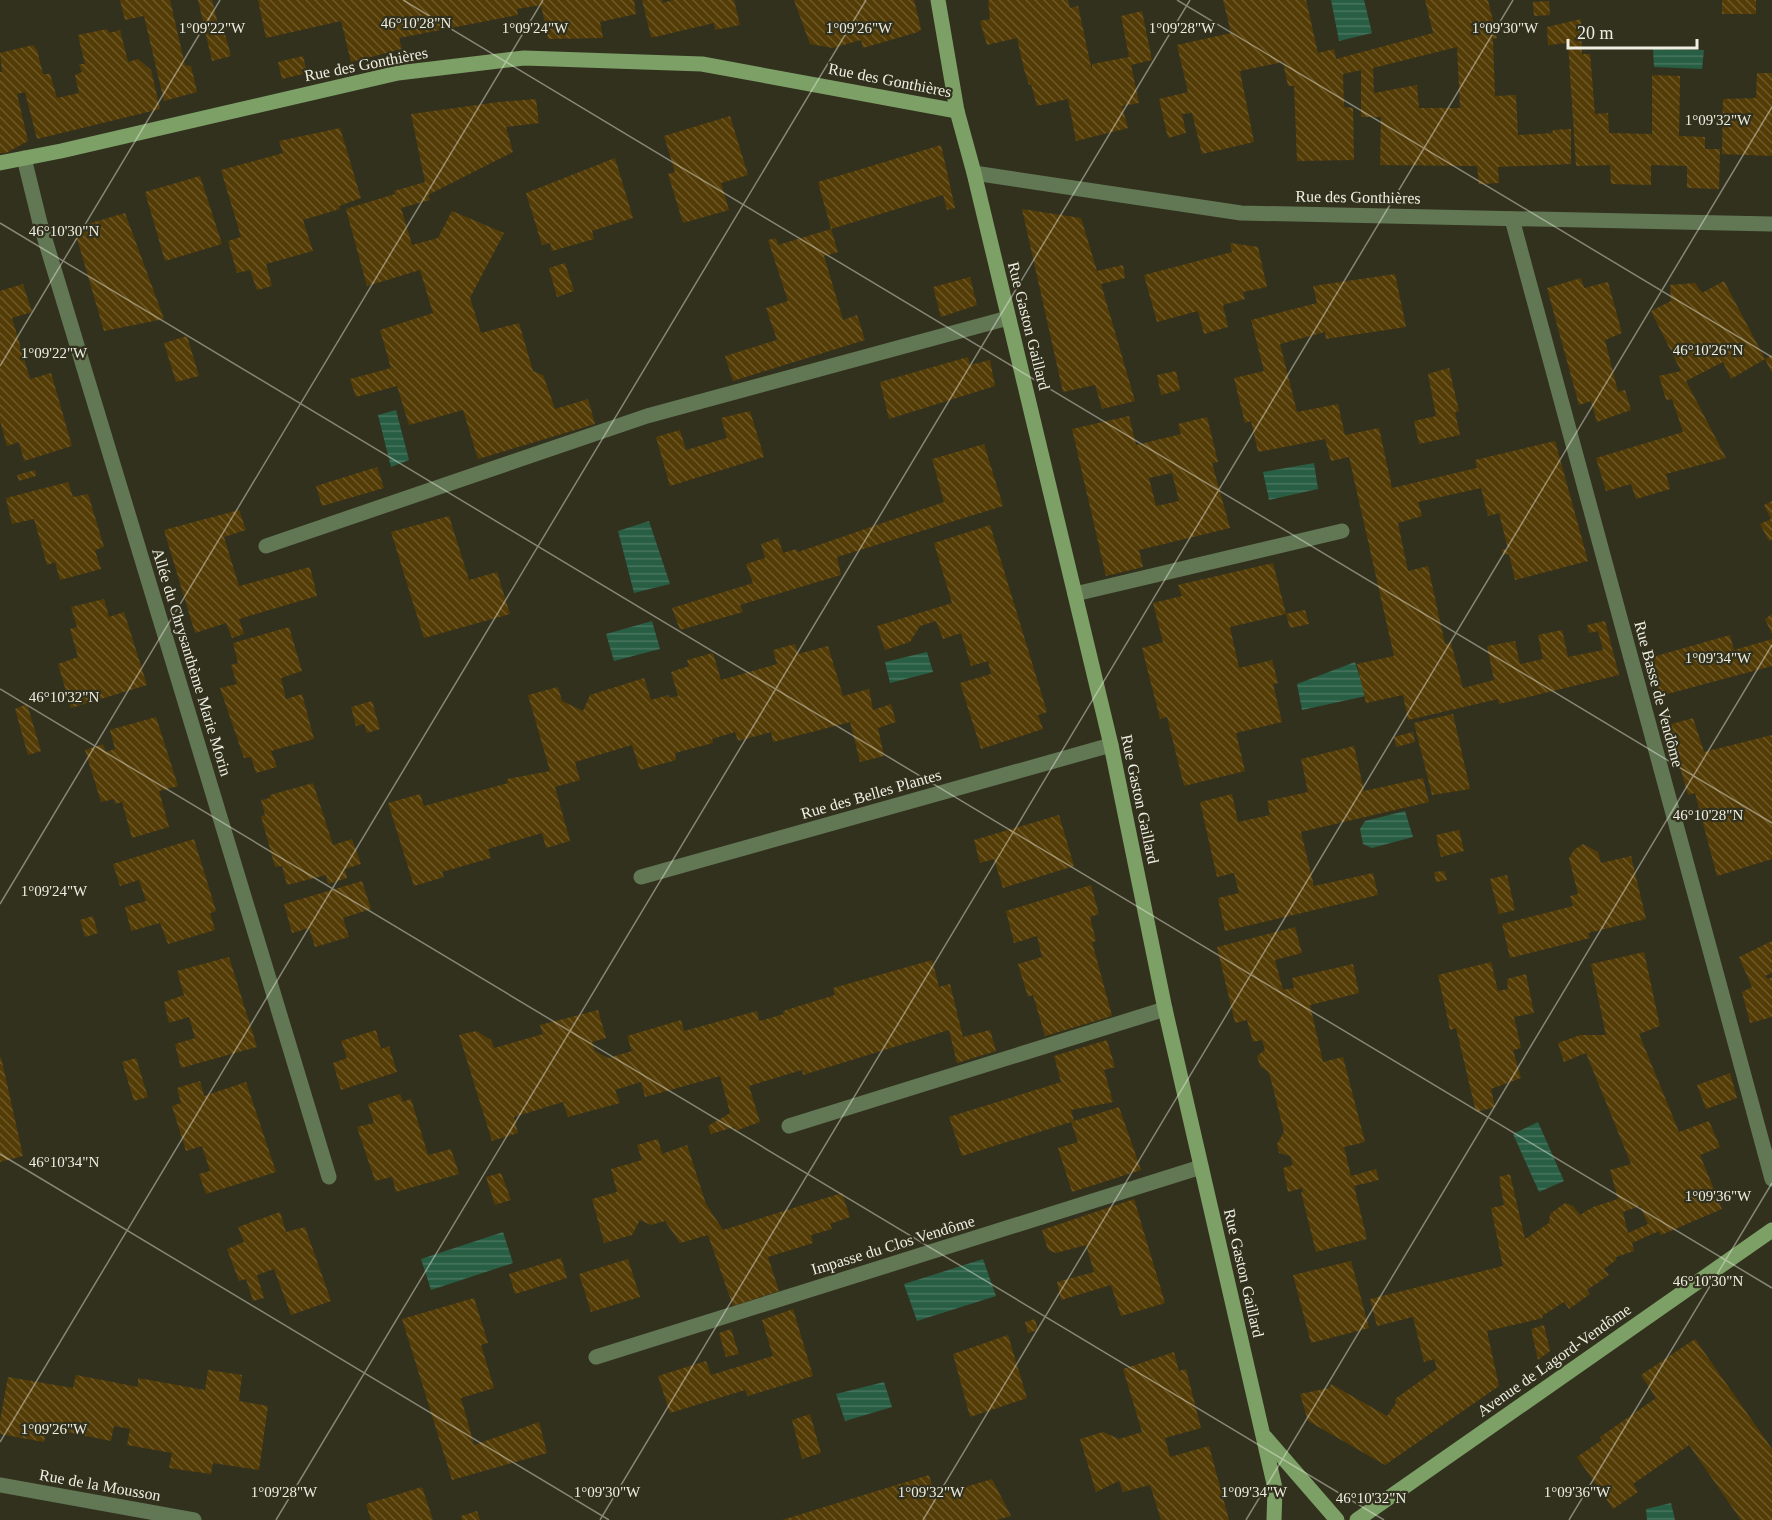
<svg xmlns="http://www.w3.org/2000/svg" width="1772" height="1520" font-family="'Times New Roman',serif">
	<defs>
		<pattern id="water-rules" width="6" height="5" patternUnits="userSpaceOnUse" patternTransform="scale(1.5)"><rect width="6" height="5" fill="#285e44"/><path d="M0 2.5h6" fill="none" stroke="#48755f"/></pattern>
		<pattern id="building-back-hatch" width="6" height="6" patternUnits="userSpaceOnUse" patternTransform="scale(1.5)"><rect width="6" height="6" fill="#543c06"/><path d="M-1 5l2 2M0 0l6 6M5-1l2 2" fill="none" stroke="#6d582a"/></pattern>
	</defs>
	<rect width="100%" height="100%" fill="#32311e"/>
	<g fill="url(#water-rules)">
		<path d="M1331,0H1364L1372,33L1339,41Z"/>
		<path d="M1653,49L1704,50L1702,69L1654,67Z"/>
		<path d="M396,410L409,460L391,467L378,415Z"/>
		<path d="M1314,463L1318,489L1269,500L1263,472Z"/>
		<path d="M649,521L670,584L634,593L618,531Z"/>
		<path d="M652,621L660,649L614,661L606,634Z"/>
		<path d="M927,652L933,672L890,683L885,662Z"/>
		<path d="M1355,662L1366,696L1302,710L1297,684Z"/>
		<path d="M1405,811L1413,837L1372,848L1363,844L1360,829L1365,821Z"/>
		<path d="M1538,1122L1564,1181L1539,1192L1513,1134Z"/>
		<path d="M503,1232L513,1263L431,1290L421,1259Z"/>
		<path d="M983,1259L996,1296L917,1321L904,1284Z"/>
		<path d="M884,1382L892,1407L845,1421L836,1394Z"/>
		<path d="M1671,1503L1675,1520H1647L1646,1509Z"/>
	</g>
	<g fill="url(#building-back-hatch)" fill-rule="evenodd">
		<path d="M120,0H170L185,65L191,66L197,92L164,101L144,16L125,20Z"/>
		<path d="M198,0H212L218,24L222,23L231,56L212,61Z"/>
		<path d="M258,0H634L636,14L600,22L603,38L548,39L541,5L517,9L518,15L399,38L402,49L351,62L341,21L266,38Z"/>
		<path d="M642,0H662L663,3L673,0H734L740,25L715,30L714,23L655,37H651Z"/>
		<path d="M794,0H914L921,29L918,32L863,48L861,40L833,48L810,44Z"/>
		<path d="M988,0H1068L1070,8L1078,6L1092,71V64L1129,57L1121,16L1142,11L1152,60L1131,65L1139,103L1122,106L1128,128L1076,141L1068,99L1037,106L1031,84L1029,85L1024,69L1017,38L987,45L980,21L990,19Z"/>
		<path d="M1223,0H1306L1318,53L1334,49L1336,59L1433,33L1425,0H1488L1497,38L1493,39L1495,96L1516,95L1518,135L1552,133L1553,130L1571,129V164L1498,167L1499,183L1479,184L1477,166L1380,165L1381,117H1361V70L1343,74L1344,107L1353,108L1354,160L1297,161L1294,86H1288L1283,62L1240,71L1254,142L1202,154L1192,113L1182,114L1186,133L1168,138L1159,99L1188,92L1177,45L1231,33ZM1457,47L1460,108H1419L1417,85L1374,93L1373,68Z"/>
		<rect x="1722" y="0" width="34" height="14"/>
		<path d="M1549,1L1550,15L1534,16L1533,2Z"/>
		<path d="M1581,19L1582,54H1590L1595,114L1608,113L1609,133L1652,134V75L1680,76L1679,136L1705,137V149H1720L1719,189L1687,188V166L1651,165V185L1611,184L1610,165L1576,166L1568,43L1548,45L1547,27Z"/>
		<path d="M107,29L109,33L120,30L128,62L138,59L151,70L160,109L37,139L25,92L17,94L28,141L6,153H0V72H2L0,53L33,45L37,50L43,74H50L57,98L79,93L75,75L82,72L79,64H85L78,35Z"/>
		<path d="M303,56L307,73L282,79L278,62Z"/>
		<path d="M1757,73H1772V156L1722,154L1723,99L1756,98Z"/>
		<path d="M536,99L539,123L506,127L513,152L428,195L430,200L401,208L412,245L438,238L452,211L504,233L470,298L481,333L519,323L533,371L543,375L555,409L588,399L595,424L478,459L463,410L409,425L397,386L356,397L350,379L391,368L380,330L433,313L420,270L367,286L346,209L395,194L394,191L425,182L411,114L499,102Z"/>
		<path d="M730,116L748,175L721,183L729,210L683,223L668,174L675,172L664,136Z"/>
		<path d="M340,128L361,198L339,206L340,209L303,220L313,251L266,264L272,286L257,290L250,270L237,273L228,241L241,237L221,170L283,153L279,141Z"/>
		<path d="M941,145L955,208L947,210L943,195L831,229L818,182Z"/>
		<path d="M615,158L633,218L592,231L594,239L552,251L550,243L542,245L526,193Z"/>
		<path d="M200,176L222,244L165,261L145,192Z"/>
		<path d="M1022,209L1081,218L1097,271L1123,265L1125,278L1101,284L1135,401L1102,409L1095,385L1063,392Z"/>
		<path d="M125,213L164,319L104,331L74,228Z"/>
		<path d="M831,229L838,252L824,256L843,320L857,315L865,340L733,381L725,356L777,340L766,308L788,301L768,240L776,238L778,245Z"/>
		<path d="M1230,243L1258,247L1267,287L1243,292L1245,299L1223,305L1228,327L1204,334L1198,311L1157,322L1144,275L1232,252Z"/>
		<path d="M565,263L574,291L557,297L549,268Z"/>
		<path d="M1395,274L1406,327L1326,339L1325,332L1280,344L1297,412L1338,404L1345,435L1379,428L1392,488L1477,468L1475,460L1555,441L1588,561L1515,580L1509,554L1503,555L1502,550L1508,549L1499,513L1488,516L1481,488L1418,502L1422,516L1398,523L1408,571L1428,566L1445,644L1451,643L1463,688L1494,680L1487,646L1515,641L1520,664L1543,659L1538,635L1562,630L1568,657L1603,650L1598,631L1589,633L1587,625L1605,621L1619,675L1499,704L1498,699L1408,720L1403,695L1366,703L1357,664L1394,656L1349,457L1331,461L1325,439L1258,452L1251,421L1245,423L1234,378L1264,371L1251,320L1317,303L1313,286Z"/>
		<path d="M970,277L977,305L941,317L933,287Z"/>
		<path d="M1581,278L1584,288L1608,282L1622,333L1605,340L1618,392L1625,390L1631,410L1597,422L1591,401L1579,405L1547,288Z"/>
		<path d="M1724,281L1765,359L1731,379L1723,362L1686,381L1726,458L1666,474L1670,489L1636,499L1631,484L1606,491L1596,458L1683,432L1672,399L1666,400L1659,376L1681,371L1651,311L1671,301L1670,285L1695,283L1702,293Z"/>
		<path d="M23,284L32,312L12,318L30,379L51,373L72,446L24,461L19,442L7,446L0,421V291Z"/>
		<path d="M187,336L199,376L176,382L164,343Z"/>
		<path d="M1772,355V373L1765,359Z"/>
		<path d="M968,357L970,365L990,360L995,386L889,419L880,382Z"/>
		<path d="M1449,368L1459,411L1455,412L1460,435L1419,444L1414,421L1436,416L1428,374Z"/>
		<path d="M1176,371L1180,390L1161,395L1157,375Z"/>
		<path d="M750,411L764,457L670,486L656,437L680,430L686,450L727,438L721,418Z"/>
		<path d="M1129,416L1136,445L1181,434L1178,424L1207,417L1218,462L1212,463L1230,528L1139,550L1143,567L1106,576L1072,429ZM1172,473L1179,501L1156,506L1149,478Z"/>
		<path d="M984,444L1003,506L837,557L841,575L740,605L743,612L680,630L672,608L753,583L746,564L765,558L761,544L778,538L783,553L796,549L798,552L944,502L932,459Z"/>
		<path d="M377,467L384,488L322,506L316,486Z"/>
		<path d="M35,470L36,476L19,481L17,475Z"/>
		<path d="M68,482L73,497L88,494L104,547L95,550L101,569L60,580L55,562L47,565L34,519L12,524L6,498Z"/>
		<path d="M1772,501V540L1769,541L1760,524L1771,519L1764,505Z"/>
		<path d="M239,510L246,530L224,537L239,586L310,567L317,596L239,619L244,634L232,638L226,623L195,633L164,530Z"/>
		<path d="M449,516L469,580L497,572L510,614L424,638L391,532Z"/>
		<path d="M990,525L1047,712L1038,715L1043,729L981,749L960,683L991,674L988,661L971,666L961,633L943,639L936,621L920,626L910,642L885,650L877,626L952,603L934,543Z"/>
		<path d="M1273,563L1286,614L1230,627L1239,668L1272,660L1278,683L1273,684L1282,722L1236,733L1245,771L1184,786L1167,717L1160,719L1142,648L1163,642L1153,603L1182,596L1178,585Z"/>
		<path d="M104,599L109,617L124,612L147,685L71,708L58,664L78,657L70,629L77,627L71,607Z"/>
		<path d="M1305,610L1309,624L1290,628L1286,614Z"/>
		<path d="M1772,614V634L1765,619Z"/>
		<path d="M289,627L302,671L281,678L286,699L302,694L314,739L271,751L277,767L256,773L251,757L244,758L220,688L237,684L231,665L238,663L233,643Z"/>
		<path d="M1730,635L1734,650L1772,639V666L1660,696L1649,658Z"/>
		<path d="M795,644L798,654L828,646L843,696L869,689L873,710L891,704L896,722L878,728L884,756L860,762L850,722L773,742L771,732L738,741L735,732L712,739L713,743L675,753L676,760L640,770L632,745L575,762L580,780L555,787L570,841L546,848L542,833L488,849L491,858L442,872L444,877L414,886L388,803L420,794L424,806L508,783L507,779L550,771L528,695L558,687L562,701L583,711L590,695L644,678L651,700L668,695L670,698L678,696L671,672L689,666L687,660L713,653L721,680L777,664L773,650Z"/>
		<path d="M372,701L380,729L367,733L364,724L356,726L351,707Z"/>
		<path d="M27,704L41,751L28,755L15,709Z"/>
		<path d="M1453,714L1470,789L1432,795L1414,723Z"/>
		<path d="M156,717L178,786L159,791L169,827L132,838L122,802L115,804L114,799L101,802L85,750L103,744L106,752L115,749L110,730Z"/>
		<path d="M1693,718L1704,752L1772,735V859L1717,876L1695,793L1688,795L1668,725Z"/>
		<path d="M1413,732L1415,742L1396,747L1394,737Z"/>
		<path d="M1354,746L1364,791L1423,778L1429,802L1301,832L1314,886L1373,873L1378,895L1225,931L1218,898L1239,893L1234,873L1217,877L1200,802L1232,794L1238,822L1270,815L1267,801L1308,792L1301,759Z"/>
		<path d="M313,783L333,845L352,839L361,864L345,869L347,878L328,884L326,875L287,885L282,866L275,867L261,816L265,815L261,800L270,798V795Z"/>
		<path d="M1059,815L1074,866L1003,888L994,859L980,863L974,840Z"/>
		<path d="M1459,830L1464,851L1441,857L1436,835Z"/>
		<path d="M194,839L216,911L210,913L215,930L168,944L160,923L131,931L125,907L146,901L139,880L120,886L113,864Z"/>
		<path d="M1583,844L1598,852L1601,863L1631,856L1646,919L1588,933L1590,938L1510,958L1502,924L1573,906L1570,896L1578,894L1569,858L1574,850Z"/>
		<path d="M1444,871L1447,880L1436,882L1434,872Z"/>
		<path d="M1507,875L1515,910L1499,914L1490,879Z"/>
		<path d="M362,881L371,909L343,918L349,937L315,947L309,928L292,933L284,904Z"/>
		<path d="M1091,885L1099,914L1090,917L1096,941L1092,942L1112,1016L1045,1036L1033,995L1028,997L1018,964L1042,957L1037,936L1014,943L1006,911Z"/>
		<path d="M93,916L98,933L85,937L80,920Z"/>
		<path d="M1295,927L1302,953L1275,960L1283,990L1294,988L1292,978L1353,964L1359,993L1310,1005L1323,1062L1343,1057L1365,1142L1344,1147L1351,1176L1376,1169L1379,1180L1354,1186L1367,1239L1316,1252L1301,1192H1303L1302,1188L1288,1192L1283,1168L1293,1165L1290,1156L1279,1153L1277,1144L1284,1132L1270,1076L1268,1072L1260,1066L1257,1056L1265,1050L1262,1040L1253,1042L1247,1020L1235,1023L1217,947Z"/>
		<path d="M1772,941V973L1765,976L1768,979L1772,977V1017L1750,1023L1742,992L1752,987L1739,957Z"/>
		<path d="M1644,952L1660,1026L1639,1034L1679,1132L1709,1121L1720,1147L1700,1155L1722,1209L1661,1235L1659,1231L1632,1243L1634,1251L1616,1257V1260L1604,1269L1609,1275L1587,1290L1590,1294L1569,1309L1564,1302L1542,1316L1543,1318L1487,1331L1499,1386L1385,1465L1308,1421L1300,1394L1329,1388L1331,1384L1387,1416L1396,1403L1395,1399L1437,1369L1434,1359L1424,1362L1413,1317L1377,1326L1370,1299L1503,1266L1491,1208L1504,1205L1499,1177L1510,1174L1525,1239L1549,1223L1550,1214L1565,1203L1573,1206L1580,1215L1593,1207L1618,1199L1610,1170L1631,1164L1586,1053L1564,1062L1558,1043L1580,1035H1606L1591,964ZM1640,1206L1648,1224L1628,1233L1623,1212Z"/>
		<path d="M229,957L257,1047L181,1068L175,1044L195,1038L189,1017L169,1023L164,1002L184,995L177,971Z"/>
		<path d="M932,960L939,987L950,984L963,1037L990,1030L996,1051L957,1063L949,1030L803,1075L802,1070L749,1086L760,1122L735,1131L734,1127L711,1134L708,1126L730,1113L720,1076L645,1097L641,1082L615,1090L620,1103L568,1117L563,1102L514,1117L518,1133L492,1141L459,1035L476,1031L491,1040L494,1048L543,1034L540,1025L598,1010L606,1038L592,1042L595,1051L608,1058L632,1051L627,1036L681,1020L684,1031L757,1011L759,1021L784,1014L783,1011L835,995L833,988Z"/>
		<path d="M1491,962L1498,991L1508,989L1507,979L1526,974L1534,1013L1514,1017L1521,1048L1513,1050L1521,1078L1491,1089L1495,1107L1476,1112L1456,1028L1450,1030L1438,975Z"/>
		<path d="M376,1030L381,1049L389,1046L397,1072L341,1090L333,1063L347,1058L341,1041Z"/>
		<path d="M1107,1040L1115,1067L1104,1070L1113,1102L1071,1110L1074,1121L1119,1107L1141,1170L1072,1192L1058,1148L1078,1142L1071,1122L962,1156L949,1117L1061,1082L1054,1056Z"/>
		<path d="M1,1057L23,1156L0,1162V1058Z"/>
		<path d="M136,1058L148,1097L134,1101L122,1062Z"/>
		<path d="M1730,1073L1737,1098L1706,1109L1697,1085Z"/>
		<path d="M200,1081L204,1096L246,1082L276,1172L206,1194L199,1174L210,1171L202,1146L186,1151L172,1106L181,1103L177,1088Z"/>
		<path d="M400,1094L403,1102L411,1099L428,1155L451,1149L459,1174L396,1192L392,1177L375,1181L357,1127L374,1123L368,1104Z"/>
		<path d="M658,1139L662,1154L687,1145L706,1204L723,1230L842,1193L850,1217L830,1224L832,1229L811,1235L813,1243L768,1257L779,1291L733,1306L708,1235L680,1243L665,1221L651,1225L640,1220L632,1235L604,1243L592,1199L617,1192L611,1169L642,1160L637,1145Z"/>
		<path d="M501,1173L511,1200L495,1205L486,1177Z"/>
		<path d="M1134,1199L1165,1303L1121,1316L1111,1285L1061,1300L1057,1282L1094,1272L1086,1245L1056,1253L1048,1250L1042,1230Z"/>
		<path d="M280,1212L286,1232L305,1227L331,1301L291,1315L274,1269L257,1275L264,1298L253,1301L246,1279L239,1281L227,1249L244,1242L238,1227Z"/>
		<path d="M561,1258L567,1278L515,1294L509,1274Z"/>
		<path d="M628,1259L640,1297L591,1312L579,1274Z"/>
		<path d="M1351,1261L1369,1328L1311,1343L1293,1275Z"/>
		<path d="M474,1298L488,1343L481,1345L494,1388L461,1398L474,1445L539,1422L547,1453L452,1480L402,1319Z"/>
		<path d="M793,1309L813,1376L748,1396L745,1390L670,1413L658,1376L706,1361L711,1375L773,1356L762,1320Z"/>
		<path d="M1035,1319L1038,1330L1028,1333L1025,1322Z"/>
		<path d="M1544,1325L1550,1351L1538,1360L1531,1329Z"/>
		<path d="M731,1329L739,1354L726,1357L719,1333Z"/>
		<path d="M1008,1335L1027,1398L970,1417L953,1354Z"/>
		<path d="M1695,1339L1772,1449V1520H1741L1689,1445L1633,1484L1638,1492L1613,1509L1577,1457L1602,1440L1600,1437L1656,1398L1641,1375Z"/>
		<path d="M1174,1352L1179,1371L1186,1369L1201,1428L1165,1438L1170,1457L1209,1446L1229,1520H1161L1150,1485L1123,1492L1119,1481L1096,1492L1080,1439L1103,1432L1119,1439L1142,1432L1123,1369Z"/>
		<path d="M208,1370L242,1375L239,1401L268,1406L259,1470L213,1463L211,1474L169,1468L172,1453L127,1445L130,1429L114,1426L111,1441L47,1428L44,1442L0,1434V1421L8,1377L73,1388L76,1375L138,1387V1378L205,1390Z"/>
		<path d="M810,1414L821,1453L802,1459L792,1420Z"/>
		<path d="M929,1475L935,1496L992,1479L1011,1516L996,1520H782Z"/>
		<path d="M422,1487L433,1520H371L366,1504Z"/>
		<path d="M477,1511L480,1520H462L461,1516Z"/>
	</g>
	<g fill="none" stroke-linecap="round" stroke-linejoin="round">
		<g stroke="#627854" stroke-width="15">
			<path d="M1512,219L1772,1179"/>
			<path d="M266,546L647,416L1008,318"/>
			<path d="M1075,594L1342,531"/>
			<path d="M789,1126L1165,1009"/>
			<path d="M596,1357L1201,1167"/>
		</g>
		<g stroke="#627854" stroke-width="15">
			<path d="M24,158L40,223L329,1177"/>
			<path d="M974,173L1241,213L1772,224"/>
			<path d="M641,877L1111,745"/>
			<path d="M0,1485L194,1520"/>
		</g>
		<g stroke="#7da066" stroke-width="15">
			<path d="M938,0L957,111L974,173L1111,745L1165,1009L1275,1488L1274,1520"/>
			<path d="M0,163L61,151L398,73L524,58L702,64L957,111"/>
			<path d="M1265,1437L1337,1520"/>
			<path d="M1357,1520L1772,1230"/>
		</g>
	</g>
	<path fill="none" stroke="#eeeee2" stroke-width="1.5" stroke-opacity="0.45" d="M403,0L1772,823M1177,0L1772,357M0,223L1772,1288M0,366L220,0M0,689L1384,1520M0,904L543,0M0,1154L609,1520M0,1442L866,0M276,1520L1190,0M600,1520L1513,0M923,1520L1772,107M1246,1520L1772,645M1569,1520L1772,1183"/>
	<g text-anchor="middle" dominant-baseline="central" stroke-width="4.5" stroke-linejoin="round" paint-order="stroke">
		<g font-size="16" fill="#eeeee2" stroke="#32311e">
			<text transform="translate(366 64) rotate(-11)">Rue des Gonthières</text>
			<text transform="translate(890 80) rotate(11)">Rue des Gonthières</text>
			<text transform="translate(1358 197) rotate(1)">Rue des Gonthières</text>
			<text transform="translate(1029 326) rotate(76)">Rue Gaston Gaillard</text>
			<text transform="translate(192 662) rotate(73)">Allée du Chrysanthème Marie Morin</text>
			<text transform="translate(1659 694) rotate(75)">Rue Basse de Vendôme</text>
			<text transform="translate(871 794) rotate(-16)">Rue des Belles Plantes</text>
			<text transform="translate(1140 799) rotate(78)">Rue Gaston Gaillard</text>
			<text transform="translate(893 1245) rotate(-17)">Impasse du Clos Vendôme</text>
			<text transform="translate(1244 1273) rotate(77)">Rue Gaston Gaillard</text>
			<text transform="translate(1554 1360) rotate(-35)">Avenue de Lagord-Vendôme</text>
			<text transform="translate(100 1485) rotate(10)">Rue de la Mousson</text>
		</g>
	</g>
	<g font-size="15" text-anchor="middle" fill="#eeeee2" stroke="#32311e" stroke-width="4.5" stroke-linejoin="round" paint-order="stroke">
		<text x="416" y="28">46°10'28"N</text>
		<text x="859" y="33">1°09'26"W</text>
		<text x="1182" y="33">1°09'28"W</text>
		<text x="1505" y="33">1°09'30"W</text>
		<text x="212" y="33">1°09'22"W</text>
		<text x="535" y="33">1°09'24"W</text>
		<text x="1718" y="125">1°09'32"W</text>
		<text x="64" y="236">46°10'30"N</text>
		<text x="1708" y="355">46°10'26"N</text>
		<text x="54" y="358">1°09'22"W</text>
		<text x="1718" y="663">1°09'34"W</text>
		<text x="64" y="702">46°10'32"N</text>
		<text x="1708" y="820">46°10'28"N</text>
		<text x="54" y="896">1°09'24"W</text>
		<text x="64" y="1167">46°10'34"N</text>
		<text x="1718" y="1201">1°09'36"W</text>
		<text x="1708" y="1286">46°10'30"N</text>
		<text x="54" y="1434">1°09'26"W</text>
		<text x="284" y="1497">1°09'28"W</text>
		<text x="607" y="1497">1°09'30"W</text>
		<text x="931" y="1497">1°09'32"W</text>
		<text x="1254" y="1497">1°09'34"W</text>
		<text x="1577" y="1497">1°09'36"W</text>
		<text x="1371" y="1503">46°10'32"N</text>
	</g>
	<path d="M1568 39v9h129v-9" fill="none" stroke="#eeeee2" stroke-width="3"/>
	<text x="1577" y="39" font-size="18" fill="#eeeee2" stroke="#32311e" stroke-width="4.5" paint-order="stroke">20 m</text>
</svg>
